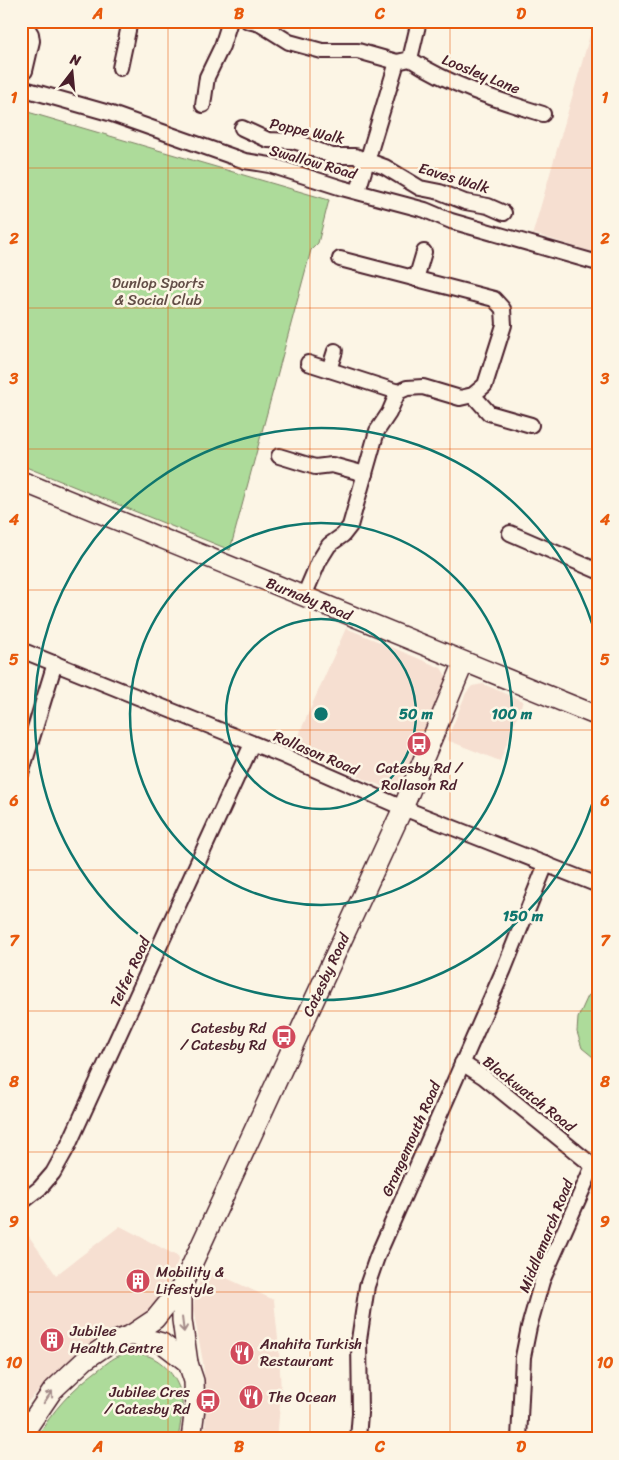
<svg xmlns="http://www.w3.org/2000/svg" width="619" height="1460" font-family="Sriracha,sans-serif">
	<rect width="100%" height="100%" fill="#fcf5e5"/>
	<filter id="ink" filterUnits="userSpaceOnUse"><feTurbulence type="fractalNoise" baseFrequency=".02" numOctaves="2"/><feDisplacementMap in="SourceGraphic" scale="10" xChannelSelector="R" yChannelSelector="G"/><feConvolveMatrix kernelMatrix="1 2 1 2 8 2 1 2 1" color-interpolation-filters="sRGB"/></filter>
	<g filter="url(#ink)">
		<g fill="#f6dfd1">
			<path d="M594,21H598V254L535,234L530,243Z"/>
			<path d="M346,628L441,668L447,677L401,783L395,788L389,789L292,750Z"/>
			<path d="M483,684L523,701L500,761L447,740L466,693L472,686Z"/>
			<path d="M21,1225L56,1275L120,1226L179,1257L172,1278L151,1308L133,1323L81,1352L45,1384L21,1409Z"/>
			<path d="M205,1268L274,1300L279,1349L281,1394L277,1439H205L206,1395L203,1362L193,1309L196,1290Z"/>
		</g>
		<g fill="#addb9a" stroke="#7c7d62">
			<path d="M21,110L329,200L318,243L311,250L230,550L21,465Z"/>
			<path d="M598,987V1061L582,1048L577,1032L578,1018L588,996Z"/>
			<path d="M136,1353C141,1354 146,1355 151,1357C167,1364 180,1382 182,1400C183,1412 180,1426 178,1439H36C53,1410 71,1390 98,1370C105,1365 112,1358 121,1355C125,1353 131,1353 136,1353Z"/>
		</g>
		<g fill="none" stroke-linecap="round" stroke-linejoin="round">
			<defs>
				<g id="street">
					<path d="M23,21L31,34L32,41L25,71"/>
					<path d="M248,21L260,24L289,42L322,51H358L397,62"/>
					<path d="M410,59C450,85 497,100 543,114"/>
					<path d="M120,68L130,21"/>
					<path d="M21,88L109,113L245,161L270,165L342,188L425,210L451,221L598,263"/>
					<path d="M203,105L207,77L222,46L230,21"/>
					<path d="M242,128L268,140L293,141L300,143L332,156H355L385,167L420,188L440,192L465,202L488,206L504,213"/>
					<path d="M358,191L397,62L410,59L419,21"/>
					<path d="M416,279L424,252"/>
					<path d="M308,363L398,392"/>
					<path d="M329,370L335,351"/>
					<path d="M473,395L489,413L531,425"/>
					<path d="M279,456L315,467L332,465L365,474"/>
					<path d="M510,533L598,571"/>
					<path d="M304,596L319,561L329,545L343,535L350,526L377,431L389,413L398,392L407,388L423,387L460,398L473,395L485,385L504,325L503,309L494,299L340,259"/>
					<path d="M21,650L284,756L403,808L598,885"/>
					<path d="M21,774L55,663"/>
					<path d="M462,1063L484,1077L598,1170"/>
					<path d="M21,1203L40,1188L53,1173L68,1146L252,744"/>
					<path d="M358,1439L360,1413L359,1340L367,1286L377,1257L504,969L546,864"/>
					<path d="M519,1439L523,1357L529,1327L542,1281L593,1166"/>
				</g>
				<g id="secondary">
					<path d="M21,481L598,716"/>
					<path d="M182,1286V1320L188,1363L194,1381L195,1408L191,1439"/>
					<path d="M131,1335L162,1343L188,1363"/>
					<path d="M21,1437L53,1390L85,1360L110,1343L131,1335L155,1319L182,1286L403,808L464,662"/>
				</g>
			</defs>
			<use href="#street" stroke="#4a1f2b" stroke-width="18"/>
			<use href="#secondary" stroke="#4a1f2b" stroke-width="22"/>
			<use href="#street" stroke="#fcf5e5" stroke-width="14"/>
			<use href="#secondary" stroke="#fcf5e5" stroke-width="19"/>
		</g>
		<defs><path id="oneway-shaft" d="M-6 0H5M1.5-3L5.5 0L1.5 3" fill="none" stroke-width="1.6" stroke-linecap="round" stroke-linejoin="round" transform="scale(1.25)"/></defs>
		<g stroke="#a38a88">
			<use href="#oneway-shaft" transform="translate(183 1325) rotate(83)"/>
			<use href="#oneway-shaft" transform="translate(48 1397) rotate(-55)"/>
		</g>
	</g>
	<path fill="none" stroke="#e8590c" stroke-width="1" stroke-opacity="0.55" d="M168,21V1439M310,21V1439M450,21V1439M21,168H598M21,308H598M21,449H598M21,590H598M21,730H598M21,870H598M21,1011H598M21,1152H598M21,1292H598"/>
	<g fill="none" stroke="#0f766e" stroke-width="2.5">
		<circle cx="321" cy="714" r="95"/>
		<circle cx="321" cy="714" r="191"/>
		<path d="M597 788A286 286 0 1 1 597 640"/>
	</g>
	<defs>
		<symbol id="bus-disc" viewBox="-11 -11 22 22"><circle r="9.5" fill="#d1495b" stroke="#fcf5e5"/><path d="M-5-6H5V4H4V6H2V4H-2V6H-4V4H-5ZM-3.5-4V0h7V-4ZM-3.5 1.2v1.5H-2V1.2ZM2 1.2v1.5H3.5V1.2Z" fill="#fff"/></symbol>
		<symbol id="building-disc" viewBox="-11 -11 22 22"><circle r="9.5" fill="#d1495b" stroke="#fcf5e5"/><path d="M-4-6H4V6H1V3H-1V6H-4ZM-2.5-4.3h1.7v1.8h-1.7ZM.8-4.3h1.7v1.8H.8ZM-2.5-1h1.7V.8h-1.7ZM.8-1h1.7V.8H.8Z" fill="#fff"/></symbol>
		<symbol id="restaurant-disc" viewBox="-11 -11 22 22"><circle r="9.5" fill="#d1495b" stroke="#fcf5e5"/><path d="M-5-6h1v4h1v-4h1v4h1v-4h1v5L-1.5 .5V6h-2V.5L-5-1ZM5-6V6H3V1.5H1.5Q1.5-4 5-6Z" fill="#fff"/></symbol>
	</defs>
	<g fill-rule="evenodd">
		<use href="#bus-disc" x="405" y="730" width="28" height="28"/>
		<use href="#bus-disc" x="270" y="1023" width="28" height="28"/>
		<use href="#building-disc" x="124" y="1267" width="28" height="28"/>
		<use href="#building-disc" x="38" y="1326" width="28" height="28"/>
		<use href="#restaurant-disc" x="228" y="1339" width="28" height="28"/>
		<use href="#restaurant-disc" x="237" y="1383" width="28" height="28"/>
		<use href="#bus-disc" x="194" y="1387" width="28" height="28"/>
	</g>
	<g text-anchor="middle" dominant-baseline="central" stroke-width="5" stroke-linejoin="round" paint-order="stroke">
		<g font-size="15" fill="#4a1f2b" stroke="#fcf5e5">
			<text transform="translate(481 74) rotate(22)">Loosley Lane</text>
			<text transform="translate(307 131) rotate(12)">Poppe Walk</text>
			<text transform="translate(313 162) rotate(16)">Swallow Road</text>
			<text transform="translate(454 178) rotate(17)">Eaves Walk</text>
			<text transform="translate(309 599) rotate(22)">Burnaby Road</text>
			<text transform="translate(316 753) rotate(23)">Rollason Road</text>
			<text transform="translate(130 972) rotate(-65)">Telfer Road</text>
			<text transform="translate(326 975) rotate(-65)">Catesby Road</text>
			<text transform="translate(529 1094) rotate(38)">Blackwatch Road</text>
			<text transform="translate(411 1139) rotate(-66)">Grangemouth Road</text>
			<text transform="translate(546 1236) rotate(-68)">Middlemarch Road</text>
		</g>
		<g font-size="15" fill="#634e47" stroke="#fcf5e5">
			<text x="158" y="283">Dunlop Sports<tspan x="158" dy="17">&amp; Social Club</tspan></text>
		</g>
		<g font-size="15" fill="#4a1f2b" stroke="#fcf5e5" text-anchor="start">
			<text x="419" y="768" text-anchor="middle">Catesby Rd /<tspan x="419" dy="17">Rollason Rd</tspan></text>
			<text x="266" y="1028" text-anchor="end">Catesby Rd<tspan x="266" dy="17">/ Catesby Rd</tspan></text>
			<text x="156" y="1272">Mobility &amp;<tspan x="156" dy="17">Lifestyle</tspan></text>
			<text x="70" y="1331">Jubilee<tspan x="70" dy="17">Health Centre</tspan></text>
			<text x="260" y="1344">Anahita Turkish<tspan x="260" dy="17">Restaurant</tspan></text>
			<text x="190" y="1392" text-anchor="end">Jubilee Cres<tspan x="190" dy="17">/ Catesby Rd</tspan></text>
			<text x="268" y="1397">The Ocean</text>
		</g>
	</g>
	<circle cx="321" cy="714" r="8" fill="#0f766e" stroke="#fcf5e5" stroke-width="2.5"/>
	<g font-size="15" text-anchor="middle" font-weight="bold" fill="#0f766e" stroke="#fcf5e5" stroke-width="5" stroke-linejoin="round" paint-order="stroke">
		<text x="416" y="719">50 m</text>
		<text x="512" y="719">100 m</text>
		<text x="523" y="921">150 m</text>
	</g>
	<rect width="619" height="1460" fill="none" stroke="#fcf5e5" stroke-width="55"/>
	<g transform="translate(72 72) rotate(16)" stroke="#fcf5e5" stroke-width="4" paint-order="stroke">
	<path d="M0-4L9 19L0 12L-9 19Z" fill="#4a1f2b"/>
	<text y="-8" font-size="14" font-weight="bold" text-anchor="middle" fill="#4a1f2b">N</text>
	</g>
	<rect x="28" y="28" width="564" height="1404" fill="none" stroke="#e8590c" stroke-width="2"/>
	<g font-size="16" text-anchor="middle" font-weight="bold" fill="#e8590c">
		<text x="98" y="19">A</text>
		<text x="239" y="19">B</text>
		<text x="380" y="19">C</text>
		<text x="521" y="19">D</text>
		<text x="14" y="103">1</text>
		<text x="605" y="103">1</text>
		<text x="14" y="244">2</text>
		<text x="605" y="244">2</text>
		<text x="14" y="384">3</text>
		<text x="605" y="384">3</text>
		<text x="14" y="525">4</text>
		<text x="605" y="525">4</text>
		<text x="14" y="665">5</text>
		<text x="605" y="665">5</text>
		<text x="14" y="806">6</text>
		<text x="605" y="806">6</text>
		<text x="14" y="946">7</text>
		<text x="605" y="946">7</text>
		<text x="14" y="1087">8</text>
		<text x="605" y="1087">8</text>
		<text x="14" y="1227">9</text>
		<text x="605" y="1227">9</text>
		<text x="14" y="1368">10</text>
		<text x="605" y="1368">10</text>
		<text x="98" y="1452">A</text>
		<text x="239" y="1452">B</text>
		<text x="380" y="1452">C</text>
		<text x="521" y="1452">D</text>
	</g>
</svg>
